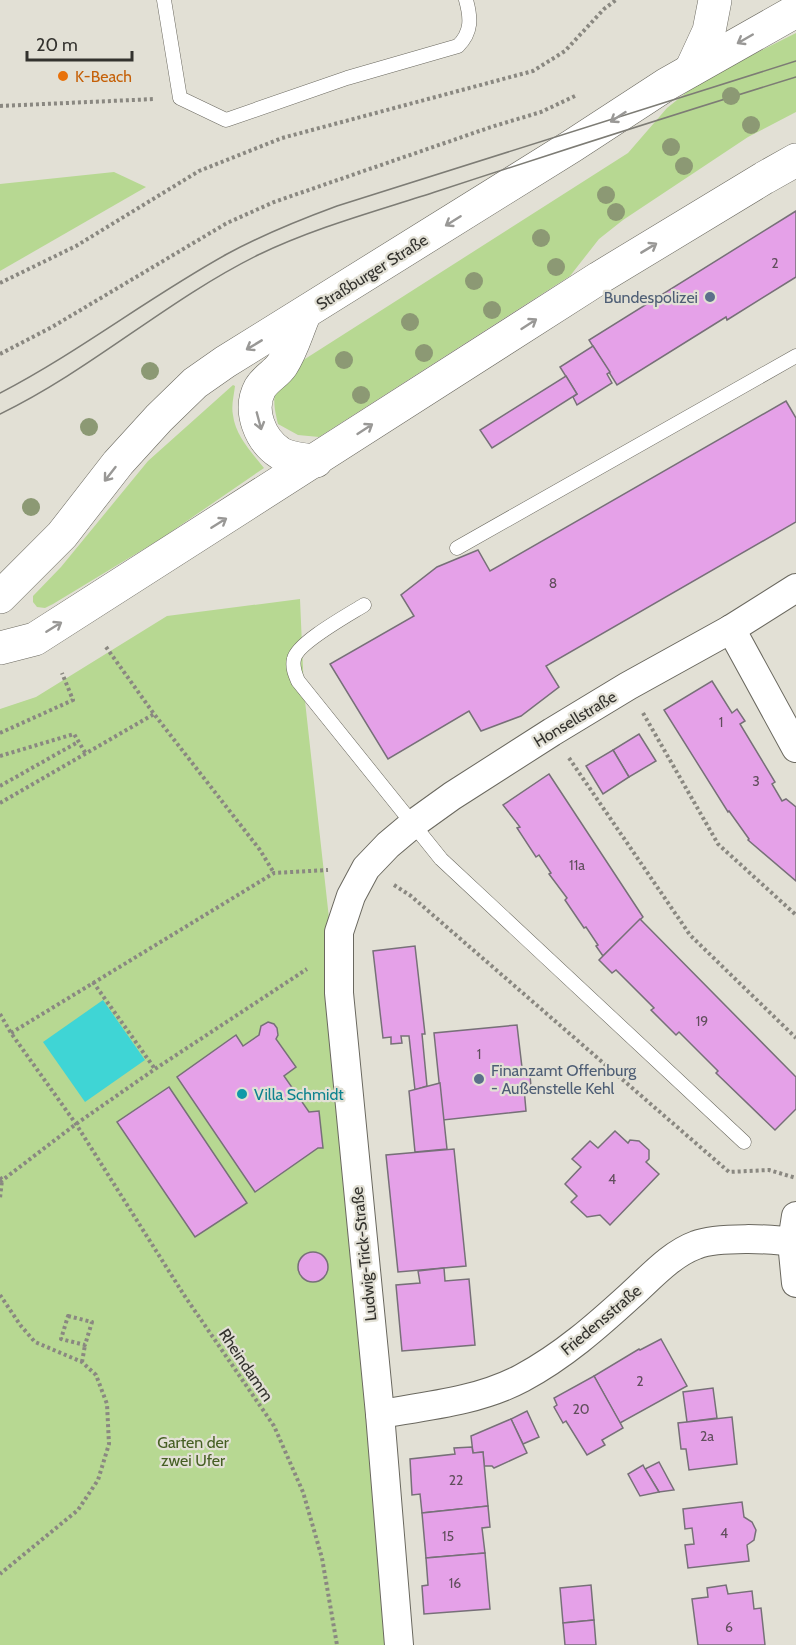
<svg xmlns="http://www.w3.org/2000/svg" width="796" height="1645" font-family="Cabin,sans-serif">
	<rect width="100%" height="100%" fill="#e2e0d5"/>
	<g fill="#b7d892">
		<path d="M796,33V112L748,137L623,220L599,239L570,276L319,437L298,435L278,424C270,392 275,391 294,366L628,153L667,108L702,80Z"/>
		<path d="M114,172L146,187L0,271V184Z"/>
		<path d="M233,385L235,386C234,395 231,406 233,415C235,435 252,453 264,468L162,538L53,604L45,608L37,607L33,602V596L61,567L148,461Z"/>
		<path d="M300,599L304,692L405,1606L407,1645H0V709L36,697L167,616Z"/>
	</g>
	<path fill="#3fd5d5" d="M103,1000L145,1060L85,1102L43,1042Z"/>
	<g fill="#e5a1e8" stroke="#777078" stroke-width="1.5">
		<path d="M796,211V277L727,320L726,317L617,385L589,340Z"/>
		<path d="M593,346L610,372L607,374L612,383L577,405L573,397L577,394L560,367Z"/>
		<path d="M566,376L577,394L492,448L480,430Z"/>
		<path d="M786,401L796,418V522L546,666L559,687L521,716L481,731L469,711L388,759L330,664L414,616L401,595L437,567L478,550L490,571Z"/>
		<path d="M712,681L732,713L737,709L745,721L740,724L775,782L772,784L782,801L786,799L796,807V881L748,840L749,839L729,811L728,812L664,710Z"/>
		<path d="M639,734L656,761L629,777L613,750Z"/>
		<path d="M613,750L629,777L603,794L586,766Z"/>
		<path d="M549,774L643,917L603,956L596,946L598,945L586,927L584,928L565,900L567,898L549,874L551,873L539,855L536,857L517,828L520,827L503,805Z"/>
		<path d="M640,919L796,1077V1109L775,1130L716,1073L718,1071L679,1032L676,1035L651,1010L654,1008L616,970L612,973L599,960Z"/>
		<path d="M415,946L425,1034H422L427,1086L415,1090L409,1036H401L402,1043L391,1044V1037L383,1038L373,951Z"/>
		<path d="M268,1022L274,1024L277,1028L278,1035L276,1039L296,1067L284,1076L309,1112L319,1111L323,1148H318L255,1192L177,1077L236,1035L243,1046L259,1035L261,1026Z"/>
		<path d="M517,1025L523,1076L530,1075L531,1087L524,1088L526,1111L443,1120L434,1033Z"/>
		<path d="M440,1083L447,1149L415,1152L409,1091Z"/>
		<path d="M169,1087L247,1203L195,1237L117,1122Z"/>
		<path d="M615,1131L628,1143L630,1140L639,1141L649,1150V1159L646,1162L659,1174L610,1225L600,1215L587,1217L571,1202L577,1196L565,1184L581,1167L572,1159L590,1141L598,1148Z"/>
		<path d="M454,1149L466,1266L398,1272L386,1155Z"/>
		<circle cx="313" cy="1267" r="15"/>
		<path d="M444,1268L445,1281L469,1279L475,1345L402,1351L396,1285L420,1283L418,1271Z"/>
		<path d="M661,1339L687,1386L620,1423L594,1376L639,1349L640,1350Z"/>
		<path d="M594,1376L623,1428L602,1440L605,1445L587,1455L566,1421L563,1423L554,1407L557,1405L554,1398Z"/>
		<path d="M713,1388L717,1418L687,1422L683,1392Z"/>
		<path d="M527,1411L539,1437L523,1444L511,1419Z"/>
		<path d="M732,1417L737,1464L689,1470L686,1449H681L678,1423Z"/>
		<path d="M511,1419L527,1453L494,1468L492,1466H484L483,1452L473,1453L471,1436Z"/>
		<path d="M472,1447L473,1453L483,1452L488,1506L422,1513L420,1494L412,1495L410,1459L455,1454L454,1448Z"/>
		<path d="M659,1462L674,1490L659,1492L645,1469Z"/>
		<path d="M643,1465L645,1469L659,1492L640,1496L628,1474Z"/>
		<path d="M742,1502L744,1517L752,1522L756,1530L754,1540L747,1545L749,1561L688,1568L685,1545L694,1544L692,1528L685,1529L683,1509Z"/>
		<path d="M488,1506L490,1527L482,1528L485,1553L426,1558L422,1513Z"/>
		<path d="M485,1553L490,1609L424,1614L422,1586L428,1585L426,1558Z"/>
		<path d="M591,1585L594,1620L563,1623L560,1588Z"/>
		<path d="M726,1585L728,1594L752,1591L754,1609L761,1608L765,1645H698L692,1599L708,1597L707,1588Z"/>
		<path d="M594,1620L596,1645H565L563,1623Z"/>
	</g>
	<g fill="none" stroke-linecap="round" stroke-linejoin="round">
		<defs>
			<g id="lane">
				<path d="M164,0L180,98L226,120L347,78L458,46C472,32 471,18 466,0"/>
				<path d="M457,548L796,356"/>
				<path d="M364,605C348,615 297,643 294,659C292,667 295,674 298,681L441,859L744,1142"/>
			</g>
			<g id="street">
				<path d="M731,629L796,748"/>
				<path d="M796,1216L792,1242L796,1283"/>
				<path d="M380,1414C427,1406 479,1401 522,1378C563,1356 597,1326 631,1295C650,1278 671,1254 696,1245C716,1237 774,1238 796,1243"/>
				<path d="M399,1645L380,1414L339,993V932L351,896L366,868L388,845L413,824L452,796L552,732L628,686L731,629L796,588"/>
			</g>
			<path id="secondary" d="M691,70L709,31L715,0"/>
			<g id="primary">
				<path d="M304,315C297,331 292,350 282,365C276,374 266,378 260,388C248,410 260,440 280,453C290,459 304,460 316,461"/>
				<path d="M0,597L62,535L118,463L159,418L195,383L225,362L572,146L667,84L796,11"/>
				<path d="M0,648L35,639L599,278L764,178L796,160"/>
			</g>
		</defs>
		<use href="#lane" stroke="#6a685f" stroke-width="15"/>
		<use href="#street" stroke="#6a685f" stroke-width="30"/>
		<use href="#secondary" stroke="#6a685f" stroke-width="34"/>
		<use href="#primary" stroke="#6a685f" stroke-width="34"/>
		<g stroke="#8a8881" stroke-width="4" stroke-dasharray="3 3" stroke-linecap="butt">
			<path d="M0,106L155,99"/>
			<path d="M0,283L76,246L199,171L282,138L533,71L565,51L604,9L616,0"/>
			<path d="M0,354L52,327L227,223L274,202L491,127L541,112L575,96"/>
			<path d="M106,647L154,714L260,850L274,873"/>
			<path d="M643,713L718,844L796,915"/>
			<path d="M0,733L73,700L62,673"/>
			<path d="M0,756L74,734L86,754"/>
			<path d="M569,758L690,935L796,1038"/>
			<path d="M0,786L78,742"/>
			<path d="M0,803L154,714"/>
			<path d="M394,885L411,896L729,1172L769,1170L796,1178"/>
			<path d="M93,982L155,1069"/>
			<path d="M0,1014L11,1033L76,1124L184,1295L274,1426L303,1492L322,1558L337,1645"/>
			<path d="M11,1033L274,873L328,870"/>
			<path d="M0,1177L2,1180L0,1198"/>
			<path d="M0,1182L76,1124L155,1069L307,969"/>
			<path d="M0,1295L21,1326L35,1342L82,1362L96,1375L107,1404L109,1444L98,1480L78,1510L0,1574"/>
			<path d="M68,1316L92,1322L85,1345L61,1339Z"/>
			<path d="M82,1362L85,1345"/>
		</g>
		<use href="#lane" stroke="#fff" stroke-width="14"/>
		<use href="#street" stroke="#fff" stroke-width="28"/>
		<use href="#secondary" stroke="#fff" stroke-width="33"/>
		<use href="#primary" stroke="#fff" stroke-width="33"/>
		<g stroke="#7d7c75" stroke-width="1.5">
			<path d="M0,393C79,352 149,297 227,254C262,235 299,220 337,206L796,61"/>
			<path d="M0,414C91,370 167,300 258,255C316,227 377,211 438,191C557,152 676,114 796,77"/>
		</g>
	</g>
	<g fill="#8c9974">
		<circle cx="731" cy="96" r="9"/>
		<circle cx="751" cy="125" r="9"/>
		<circle cx="671" cy="147" r="9"/>
		<circle cx="684" cy="166" r="9"/>
		<circle cx="606" cy="195" r="9"/>
		<circle cx="616" cy="212" r="9"/>
		<circle cx="541" cy="238" r="9"/>
		<circle cx="556" cy="267" r="9"/>
		<circle cx="474" cy="281" r="9"/>
		<circle cx="492" cy="310" r="9"/>
		<circle cx="410" cy="322" r="9"/>
		<circle cx="424" cy="353" r="9"/>
		<circle cx="344" cy="360" r="9"/>
		<circle cx="150" cy="371" r="9"/>
		<circle cx="361" cy="395" r="9"/>
		<circle cx="89" cy="427" r="9"/>
		<circle cx="31" cy="507" r="9"/>
	</g>
	<defs><path id="oneway-shaft" d="M-6 0H5M1.5-3L5.5 0L1.5 3" fill="none" stroke-width="1.6" stroke-linecap="round" stroke-linejoin="round" transform="scale(1.5)"/></defs>
	<g stroke="#999896">
		<use href="#oneway-shaft" transform="translate(745 39) rotate(150)"/>
		<use href="#oneway-shaft" transform="translate(618 117) rotate(147)"/>
		<use href="#oneway-shaft" transform="translate(453 221) rotate(148)"/>
		<use href="#oneway-shaft" transform="translate(649 248) rotate(-31)"/>
		<use href="#oneway-shaft" transform="translate(529 324) rotate(-33)"/>
		<use href="#oneway-shaft" transform="translate(254 345) rotate(149)"/>
		<use href="#oneway-shaft" transform="translate(259 421) rotate(75)"/>
		<use href="#oneway-shaft" transform="translate(365 429) rotate(-33)"/>
		<use href="#oneway-shaft" transform="translate(110 474) rotate(128)"/>
		<use href="#oneway-shaft" transform="translate(219 523) rotate(-32)"/>
		<use href="#oneway-shaft" transform="translate(54 627) rotate(-32)"/>
	</g>
	<circle fill="#e8710a" stroke="#e2e0d5" stroke-width="2" cx="63" cy="76" r="6"/>
	<g fill="#5c6f8a" stroke="#e2e0d5" stroke-width="2">
		<circle cx="710" cy="297" r="6"/>
		<circle cx="479" cy="1079" r="6"/>
	</g>
	<circle fill="#0f9aa8" stroke="#e2e0d5" stroke-width="2" cx="242" cy="1094" r="6"/>
	<g text-anchor="middle" dominant-baseline="central" stroke-width="4.5" stroke-linejoin="round" paint-order="stroke">
		<g font-size="14" fill="#604e5c">
			<text x="775" y="263">2</text>
			<text x="553" y="583">8</text>
			<text x="721" y="722">1</text>
			<text x="756" y="781">3</text>
			<text x="577" y="865">11a</text>
			<text x="702" y="1021">19</text>
			<text x="479" y="1054">1</text>
			<text x="612" y="1179">4</text>
			<text x="640" y="1381">2</text>
			<text x="581" y="1409">20</text>
			<text x="707" y="1436">2a</text>
			<text x="456" y="1480">22</text>
			<text x="724" y="1533">4</text>
			<text x="448" y="1536">15</text>
			<text x="455" y="1583">16</text>
			<text x="729" y="1627">6</text>
		</g>
		<g font-size="16" fill="#c56008" stroke="#e2e0d5" text-anchor="start">
			<text x="75" y="76">K-Beach</text>
		</g>
		<g font-size="16" fill="#33322e" stroke="#e2e0d5">
			<text transform="translate(372 272) rotate(-32)">Straßburger Straße</text>
			<text transform="translate(575 719) rotate(-31)">Honsellstraße</text>
			<text transform="translate(364 1254) rotate(-96)">Ludwig-Trick-Straße</text>
			<text transform="translate(601 1320) rotate(-40)">Friedensstraße</text>
			<text transform="translate(246 1365) rotate(56)">Rheindamm</text>
		</g>
		<g font-size="16" fill="#4e5e75" stroke="#e2e0d5" text-anchor="end">
			<text x="698" y="297">Bundespolizei</text>
			<text x="491" y="1070" text-anchor="start">Finanzamt Offenburg<tspan x="491" dy="18">- Außenstelle Kehl</tspan></text>
		</g>
		<g font-size="16" fill="#0d838f" stroke="#e2e0d5" text-anchor="start">
			<text x="254" y="1094">Villa Schmidt</text>
		</g>
		<g font-size="16" fill="#465f24" stroke="#e2e0d5">
			<text x="193" y="1442">Garten der<tspan x="193" dy="18">zwei Ufer</tspan></text>
		</g>
	</g>
	<path d="M27 51v9h105v-9" fill="none" stroke="#33322e" stroke-width="3"/>
	<text x="36" y="51" font-size="18" fill="#33322e" stroke="#e2e0d5" stroke-width="4.5" paint-order="stroke">20 m</text>
</svg>
